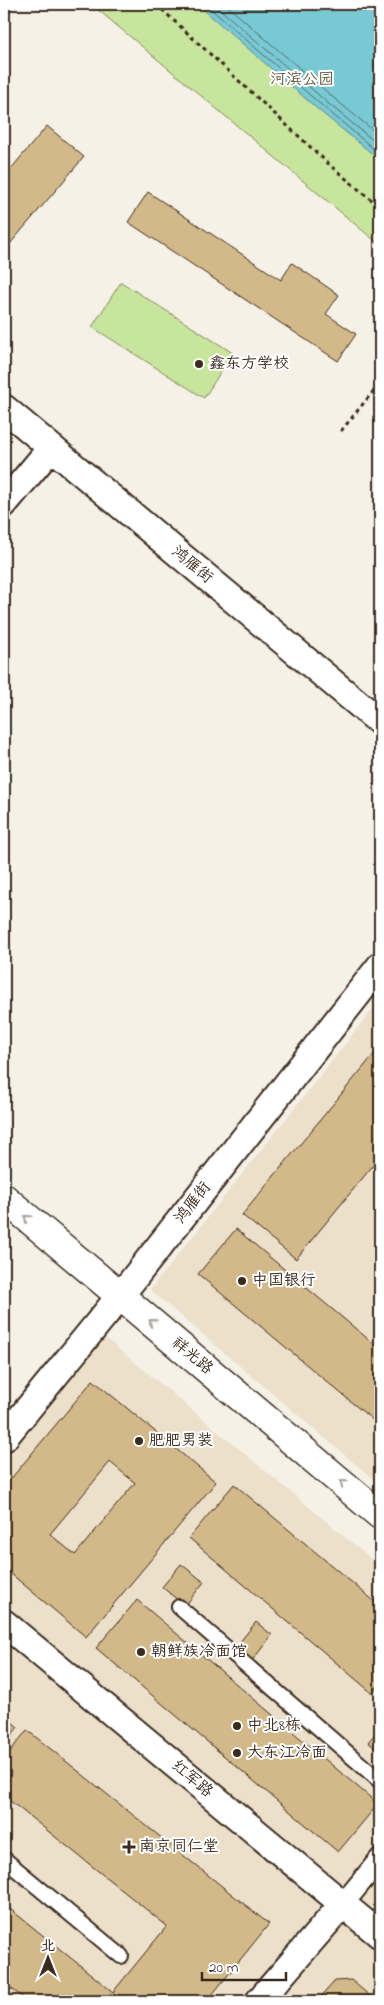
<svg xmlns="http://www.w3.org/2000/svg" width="384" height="2005" font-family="'Indie Flower','LXGW WenKai TC',sans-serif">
	<rect width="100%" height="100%" fill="#f6f1e7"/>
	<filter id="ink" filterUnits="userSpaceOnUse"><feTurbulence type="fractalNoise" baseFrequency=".02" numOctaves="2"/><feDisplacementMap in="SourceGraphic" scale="10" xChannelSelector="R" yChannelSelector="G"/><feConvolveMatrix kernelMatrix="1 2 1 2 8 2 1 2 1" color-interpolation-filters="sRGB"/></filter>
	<g filter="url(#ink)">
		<g fill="#ece0cb">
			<path d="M380,1000V1485L150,1290Z"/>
			<path d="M103,1336L380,1566V2001H4V1461Z"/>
		</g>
		<g fill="#c8e59d" stroke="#82885e">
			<path d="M91,4H380V245Z"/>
			<path d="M121,282L233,353L204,398L92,327Z"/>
		</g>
		<path fill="#79c9d5" stroke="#60898c" d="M197,4H380V160L322,113Z"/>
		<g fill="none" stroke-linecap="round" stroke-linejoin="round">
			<g stroke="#546a67" stroke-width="1">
				<path d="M205,4L326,109L380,154"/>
				<path d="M214,4L330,105L380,146"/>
				<path d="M225,4L335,99L380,136"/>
			</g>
		</g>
		<g fill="#d3b989" stroke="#3b2a1e" fill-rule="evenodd">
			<path d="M47,126L84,157L4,251V177Z"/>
			<path d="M148,192L281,280L292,263L339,295L326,314L356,334L338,361L128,222Z"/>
			<path d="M380,1047V1157L296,1259L242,1215Z"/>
			<path d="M236,1229L380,1349V1426L198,1274Z"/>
			<path d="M93,1380L216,1482L86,1637L4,1568V1487ZM110,1462L135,1483L75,1555L50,1534Z"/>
			<path d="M234,1484L380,1606V1683L372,1693L189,1538Z"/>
			<path d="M181,1564L204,1582L185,1606L162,1587Z"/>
			<path d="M137,1600L378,1804L338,1852L96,1648Z"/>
			<path d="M256,1622L272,1635L251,1662L235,1648Z"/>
			<path d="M4,1715L18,1727L4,1744Z"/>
			<path d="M380,1728V1752L368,1742Z"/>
			<path d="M27,1730L269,1924L207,2001H27L4,1983V1904L113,1992L167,1926L4,1796V1759Z"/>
			<path d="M351,1980L376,2001H317L335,1981Z"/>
		</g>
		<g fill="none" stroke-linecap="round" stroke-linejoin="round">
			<defs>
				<g id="service">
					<path d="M179,1607L380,1781"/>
					<path d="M4,1859L121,1956"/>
				</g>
				<path id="pedestrian" d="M343,1904L380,1859"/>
				<g id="minor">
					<path d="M4,408L380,722"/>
					<path d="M4,504L51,448"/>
					<path d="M4,1438L120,1296L380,966"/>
					<path d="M4,1623L380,1935"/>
					<path d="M259,2001L343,1904"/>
				</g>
				<path id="tertiary" d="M4,1198L380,1515"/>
			</defs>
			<use href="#service" stroke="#3b2a1e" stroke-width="18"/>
			<use href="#pedestrian" stroke="#3b2a1e" stroke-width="24"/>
			<use href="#minor" stroke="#3b2a1e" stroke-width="30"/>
			<use href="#tertiary" stroke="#3b2a1e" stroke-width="31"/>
			<g stroke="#3b2a1e" stroke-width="3" stroke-dasharray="4 4" stroke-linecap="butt">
				<path d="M156,4L332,167L380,207"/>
				<path d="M341,431L380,383"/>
			</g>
			<use href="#service" stroke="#fff" stroke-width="14"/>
			<use href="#pedestrian" stroke="#fff" stroke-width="20"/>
			<use href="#minor" stroke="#fff" stroke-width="26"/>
			<use href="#tertiary" stroke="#fff" stroke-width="28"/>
		</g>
		<defs><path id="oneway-chevron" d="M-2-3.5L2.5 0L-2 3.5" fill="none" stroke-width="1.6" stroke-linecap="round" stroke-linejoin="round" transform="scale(1.25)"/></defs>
		<g stroke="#a79f9a">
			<use href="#oneway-chevron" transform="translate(27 1218) rotate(-140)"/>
			<use href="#oneway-chevron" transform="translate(152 1322) rotate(-140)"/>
			<use href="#oneway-chevron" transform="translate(343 1483) rotate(-140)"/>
		</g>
	</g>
	<g fill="#3b2a1e" stroke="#fff" stroke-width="2">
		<circle cx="199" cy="364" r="5"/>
		<circle cx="242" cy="1281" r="5"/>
		<circle cx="139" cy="1441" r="5"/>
		<circle cx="141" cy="1652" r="5"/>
		<circle cx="237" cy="1726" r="5"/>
		<circle cx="237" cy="1753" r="5"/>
		<path d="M126.5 1839.5h5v5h5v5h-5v5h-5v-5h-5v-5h5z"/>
	</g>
	<g text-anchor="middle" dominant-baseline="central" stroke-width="4" stroke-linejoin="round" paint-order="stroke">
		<g font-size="16" fill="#5e593e" stroke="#fff">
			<text x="302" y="80">河滨公园</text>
		</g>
		<g font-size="16" fill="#3b2a1e" stroke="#fff" text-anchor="start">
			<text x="209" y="364">鑫东方学校</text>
			<text x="252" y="1281">中国银行</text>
			<text x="149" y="1441">肥肥男装</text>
			<text x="151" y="1652">朝鲜族冷面馆</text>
			<text x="247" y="1726">中北8栋</text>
			<text x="247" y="1753">大东江冷面</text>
			<text x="139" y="1847">南京同仁堂</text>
		</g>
		<g font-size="16" fill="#3b2a1e" stroke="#fff">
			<text transform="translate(192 565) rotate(40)">鸿雁街</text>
			<text transform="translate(193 1203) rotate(-52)">鸿雁街</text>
			<text transform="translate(192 1356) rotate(40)">祥光路</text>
			<text transform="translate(192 1779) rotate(40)">红军路</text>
		</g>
	</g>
	<rect width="384" height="2005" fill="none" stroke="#fff" stroke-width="20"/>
	<rect x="10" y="10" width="364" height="1985" fill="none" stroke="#3b2a1e" stroke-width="2" filter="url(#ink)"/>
	<g transform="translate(48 1958)" stroke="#ffffff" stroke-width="4" paint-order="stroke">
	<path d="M0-4L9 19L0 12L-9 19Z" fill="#3b2a1e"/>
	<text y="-8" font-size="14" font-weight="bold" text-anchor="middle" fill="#3b2a1e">北</text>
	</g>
	<path d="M202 1972v8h84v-8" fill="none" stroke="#3b2a1e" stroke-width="2.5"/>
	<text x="209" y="1972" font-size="15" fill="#3b2a1e" stroke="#ffffff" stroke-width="4" paint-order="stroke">20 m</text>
</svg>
